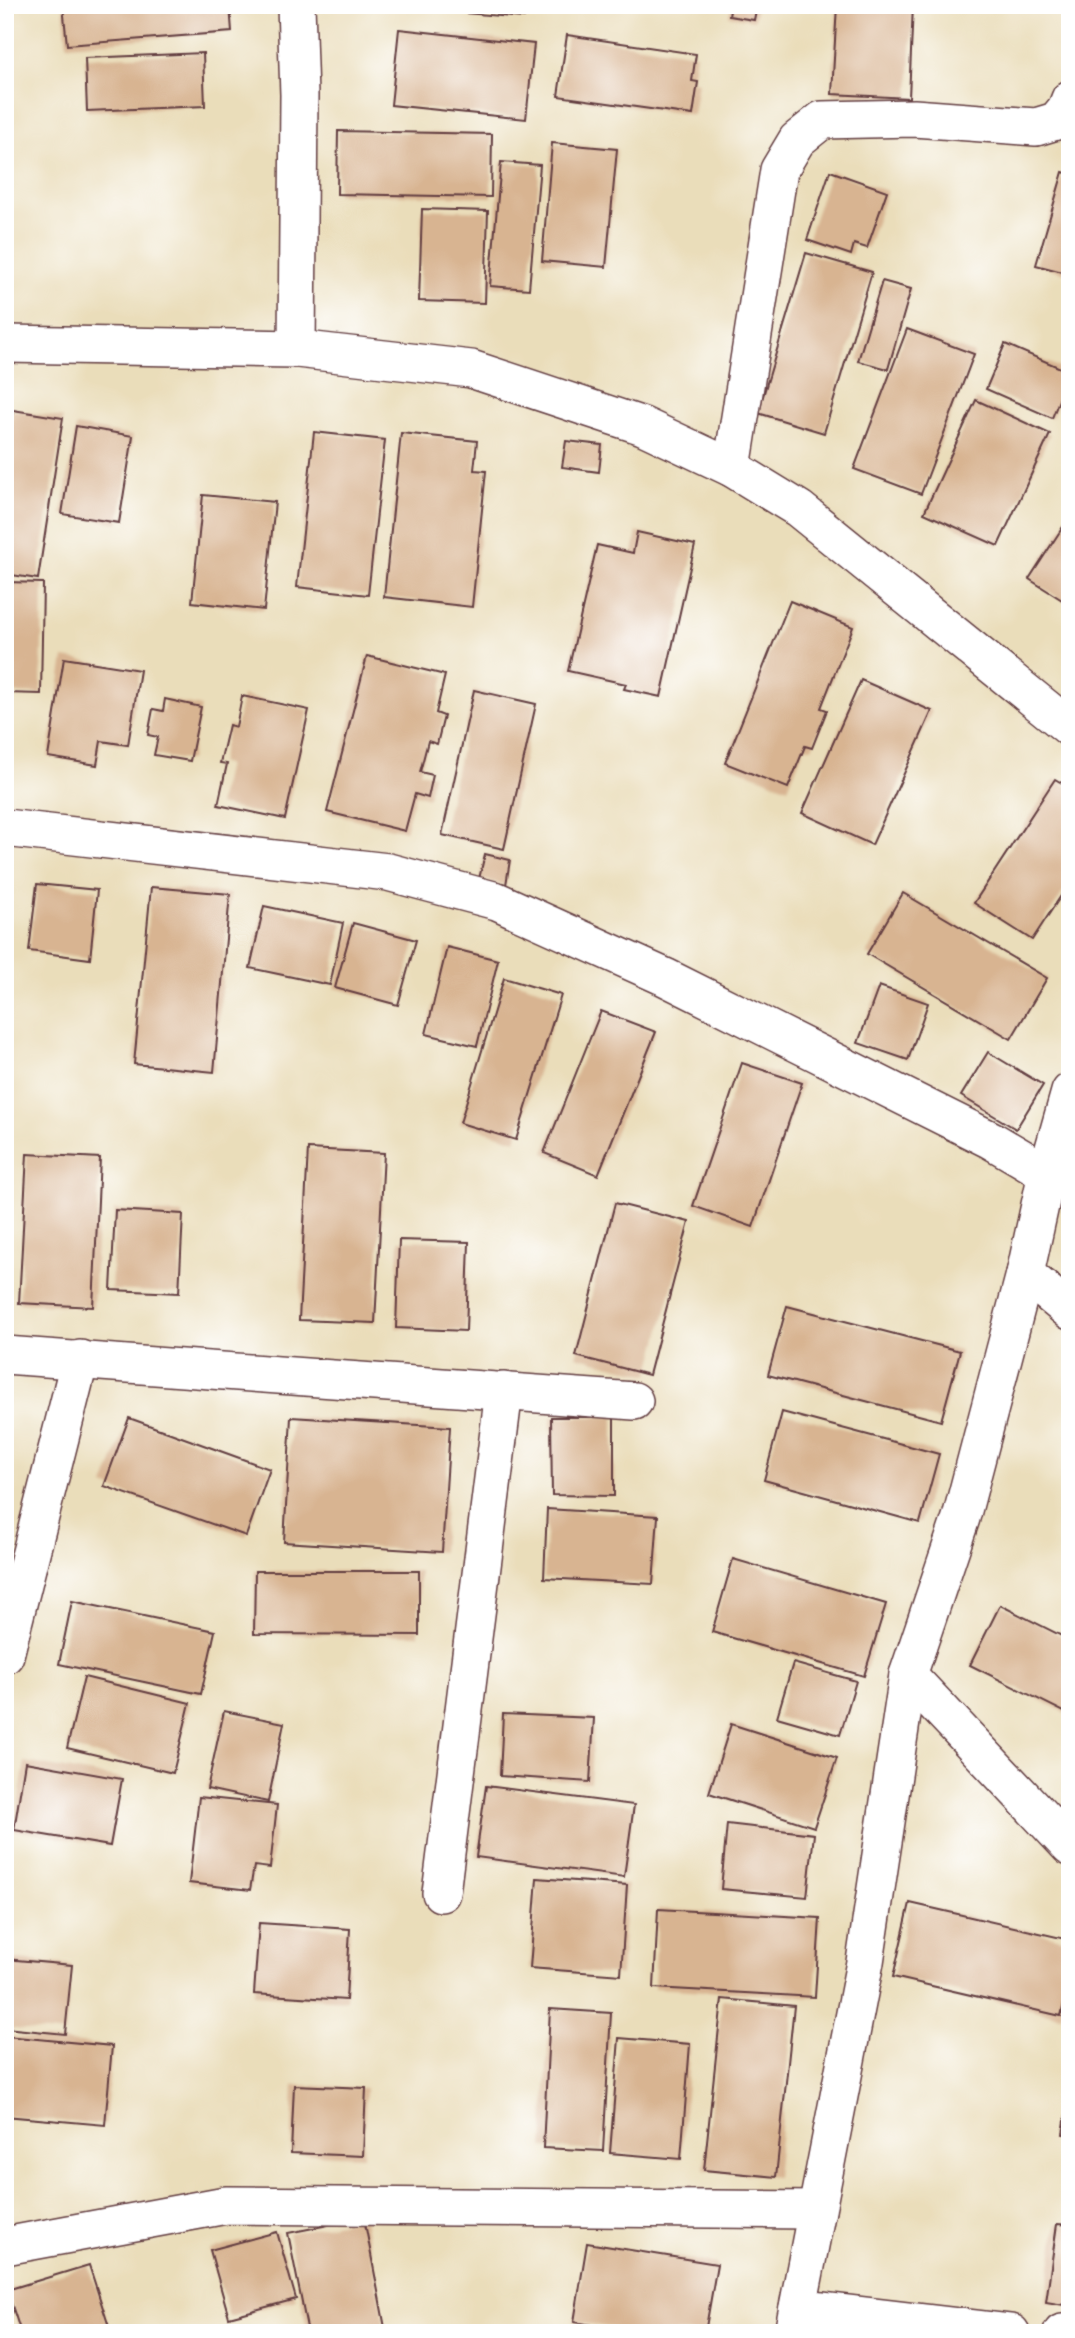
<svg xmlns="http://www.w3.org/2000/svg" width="1075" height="2338" viewBox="0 0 1075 2338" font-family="Dekko,sans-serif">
<rect width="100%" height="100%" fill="#fff"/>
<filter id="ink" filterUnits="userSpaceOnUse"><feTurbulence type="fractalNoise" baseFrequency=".0143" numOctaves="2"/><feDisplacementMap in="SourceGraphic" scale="14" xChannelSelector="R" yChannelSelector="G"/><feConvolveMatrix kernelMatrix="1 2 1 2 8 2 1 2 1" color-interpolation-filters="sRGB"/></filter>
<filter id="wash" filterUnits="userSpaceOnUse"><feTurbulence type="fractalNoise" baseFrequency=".00686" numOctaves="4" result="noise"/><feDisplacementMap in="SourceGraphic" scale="28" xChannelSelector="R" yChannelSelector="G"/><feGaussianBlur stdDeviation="1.57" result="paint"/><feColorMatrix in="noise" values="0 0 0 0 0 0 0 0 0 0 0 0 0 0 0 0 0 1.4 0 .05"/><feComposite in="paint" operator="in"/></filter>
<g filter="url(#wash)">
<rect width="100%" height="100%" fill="#eaddba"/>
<g id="blocks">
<g fill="#d8b491">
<polygon points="63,5 230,5 232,32 67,45"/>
<polygon points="395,5 525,5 524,18 395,7"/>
<polygon points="731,5 757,5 754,20 729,16"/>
<polygon points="837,5 913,5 909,98 832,94"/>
<polygon points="399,29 534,44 526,119 391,105"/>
<polygon points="567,35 696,54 692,81 698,82 693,115 558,96"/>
<polygon points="203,53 205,106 87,111 85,58"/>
<polygon points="338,131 492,134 491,197 337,194"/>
<polygon points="552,143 617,149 606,267 542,261"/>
<polygon points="501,162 540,165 529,289 490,286"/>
<polygon points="830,171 887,191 867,248 854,244 851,255 807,240"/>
<polygon points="1063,172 1070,174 1070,274 1036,265"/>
<polygon points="422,209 488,211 485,303 419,301"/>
<polygon points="806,253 872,272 824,433 758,413"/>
<polygon points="882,281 911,289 888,369 858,361"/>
<polygon points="907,329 974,354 921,494 854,469"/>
<polygon points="1005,344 1070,372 1052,418 986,389"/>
<polygon points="976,400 1050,434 998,546 924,513"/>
<polygon points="13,410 63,418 38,579 5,574 5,462"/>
<polygon points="76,426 133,436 119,523 62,514"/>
<polygon points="314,432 385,440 368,595 297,587"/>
<polygon points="401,433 477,441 474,470 486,471 472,607 384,597"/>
<polygon points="566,441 602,445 599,472 562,467"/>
<polygon points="203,495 275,502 264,610 192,602"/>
<polygon points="1070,516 1070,605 1029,579"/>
<polygon points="637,532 695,545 661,697 624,689 626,684 568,671 597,545 633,553"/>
<polygon points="5,582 43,583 41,694 5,693"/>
<polygon points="790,601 853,627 821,708 827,710 812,748 805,746 788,788 725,763"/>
<polygon points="367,656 445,675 436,713 444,716 437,744 428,741 420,772 433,775 428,798 415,794 405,831 327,812"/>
<polygon points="64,658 140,670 128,745 101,741 97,765 48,757"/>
<polygon points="861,680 932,711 872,845 802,813"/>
<polygon points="474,690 536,704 504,849 442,835"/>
<polygon points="242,696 309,710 285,819 218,805 227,764 220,763 229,725 236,727"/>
<polygon points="165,699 201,707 190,761 154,755 158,737 148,735 153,709 163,711"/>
<polygon points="1055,779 1070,788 1070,882 1032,940 974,903"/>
<polygon points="485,854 510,860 506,885 479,879"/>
<polygon points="37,884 97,890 90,959 29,951"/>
<polygon points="151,887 230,894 214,1072 134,1064"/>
<polygon points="903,893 1047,978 1011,1039 867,954"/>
<polygon points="264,906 343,923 330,985 250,968"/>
<polygon points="353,923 416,940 398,1005 335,988"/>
<polygon points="447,947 498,960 477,1046 426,1034"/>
<polygon points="504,978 561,995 516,1140 460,1123"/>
<polygon points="879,986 928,1003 908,1060 858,1043"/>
<polygon points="601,1011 656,1032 598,1175 544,1153"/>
<polygon points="988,1052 1043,1085 1016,1129 961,1096"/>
<polygon points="742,1063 802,1083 753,1227 693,1206"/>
<polygon points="308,1149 384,1153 375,1323 299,1320"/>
<polygon points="27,1154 100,1158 93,1307 19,1303"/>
<polygon points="615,1203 689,1222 649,1375 576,1356"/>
<polygon points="115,1210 183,1214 179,1293 111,1290"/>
<polygon points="399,1240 469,1242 466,1331 396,1328"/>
<polygon points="787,1306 960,1351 941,1421 768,1375"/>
<rect x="5" y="1374" width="3" height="30"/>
<polygon points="782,1412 939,1454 920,1523 764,1480"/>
<polygon points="291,1417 450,1427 442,1552 284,1542"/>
<polygon points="551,1417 614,1417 614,1496 552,1495"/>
<polygon points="129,1418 270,1469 246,1536 104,1486"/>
<polygon points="547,1509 658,1516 653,1584 544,1578"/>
<polygon points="733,1559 886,1604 864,1676 712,1632"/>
<polygon points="255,1571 419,1571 419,1635 254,1634"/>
<polygon points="72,1601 215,1631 201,1694 59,1664"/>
<polygon points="1000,1605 1070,1640 1070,1715 970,1665"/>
<polygon points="793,1663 856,1681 840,1735 777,1717"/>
<polygon points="84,1677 190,1703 173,1773 67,1748"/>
<polygon points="224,1711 284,1723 268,1802 207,1789"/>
<polygon points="503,1714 594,1718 590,1782 500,1776"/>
<polygon points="731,1724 837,1758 814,1827 709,1793"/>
<polygon points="25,1762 122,1779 110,1846 14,1830"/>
<polygon points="486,1786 634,1805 624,1877 476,1857"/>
<polygon points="199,1797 277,1805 270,1868 254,1866 250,1890 189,1883"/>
<polygon points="727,1824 814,1834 807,1897 721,1889"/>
<polygon points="537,1878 627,1885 621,1975 530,1968"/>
<polygon points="910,1903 1070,1940 1070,1979 1061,2016 893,1977"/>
<polygon points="658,1909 820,1918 815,1997 654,1988"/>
<polygon points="259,1923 350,1929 346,2000 254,1994"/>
<polygon points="5,1959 72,1965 65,2034 5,2028"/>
<polygon points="722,1999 794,2006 776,2177 704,2170"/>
<polygon points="550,2009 611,2013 603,2151 543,2148"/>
<polygon points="5,2036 112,2046 105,2125 5,2116"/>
<polygon points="619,2038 690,2044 681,2159 610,2153"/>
<polygon points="294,2085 366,2088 363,2156 291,2153"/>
<polygon points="1068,2101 1070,2101 1070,2135 1063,2134"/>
<polygon points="364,2218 386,2333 308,2333 288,2233"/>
<polygon points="1057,2224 1070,2225 1070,2306 1046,2302"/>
<polygon points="277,2232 296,2299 229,2317 210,2250"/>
<polygon points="587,2243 717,2264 705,2333 642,2333 574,2322"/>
<polygon points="89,2265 111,2333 21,2333 7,2290"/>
</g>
</g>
</g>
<g filter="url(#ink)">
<use href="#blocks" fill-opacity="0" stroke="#623c40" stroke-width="2"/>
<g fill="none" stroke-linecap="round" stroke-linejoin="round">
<g stroke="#623c40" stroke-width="40">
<g id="street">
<polyline points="296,5 299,95 297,349"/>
<polyline points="5,344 297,349 471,369 643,426 732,468 799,509 1070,728"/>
<polyline points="732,468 779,170 797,140 822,120 914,118 1036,127 1056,121 1066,109 1070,99"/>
<polyline points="5,828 388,872 497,901 665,977 991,1140 1047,1173"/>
<polyline points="1025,1274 1070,1311"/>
<polyline points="5,1355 634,1401"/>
<polyline points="5,1655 80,1359"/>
<polyline points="908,1675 1070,1847"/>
<polyline points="441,1893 504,1391"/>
<polyline points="5,2246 226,2205 817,2210"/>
<polyline points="798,2308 1011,2333"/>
<polyline points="793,2333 865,1962 908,1675 961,1518 1025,1274 1047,1173 1070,1092"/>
<polyline points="1062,2333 1070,2332"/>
</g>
</g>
<use href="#street" stroke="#fff" stroke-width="37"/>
</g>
</g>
<rect width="1075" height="2338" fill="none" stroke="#fff" stroke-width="28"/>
</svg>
